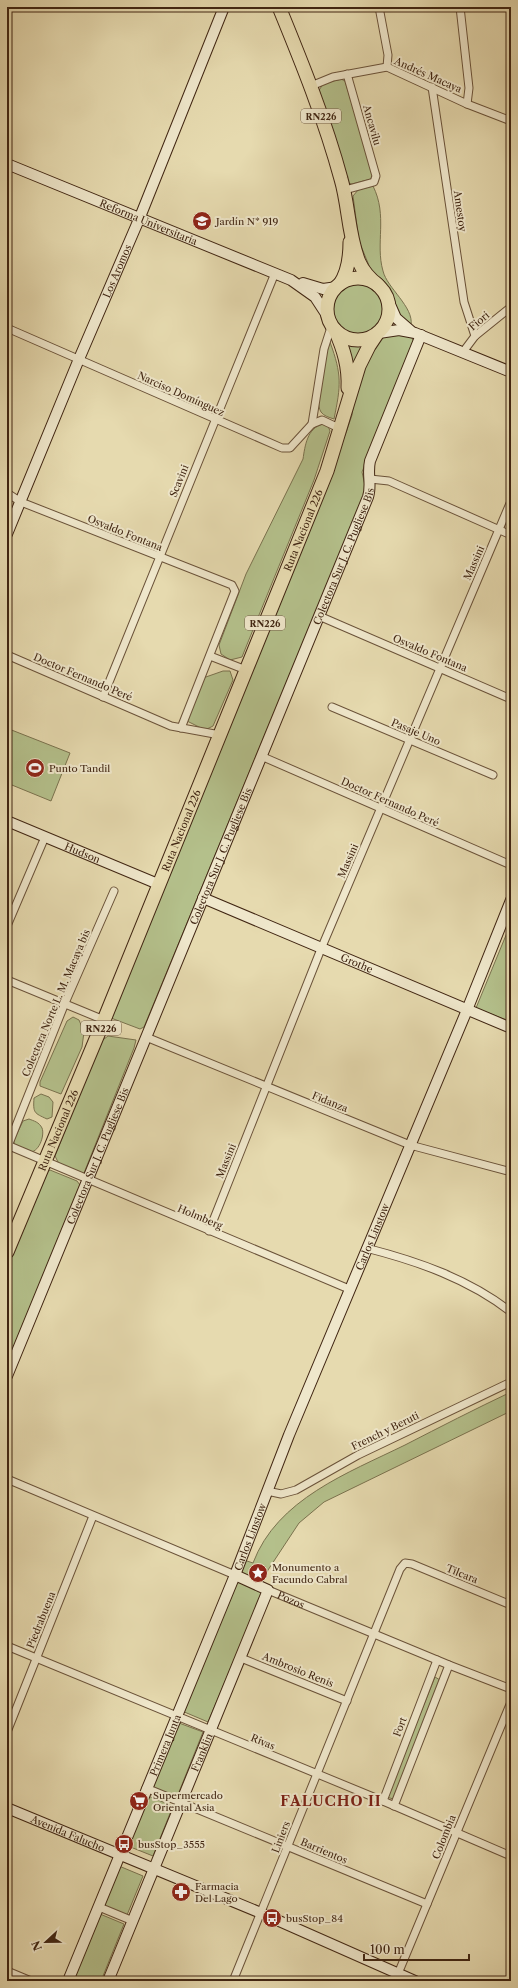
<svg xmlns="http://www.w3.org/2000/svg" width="518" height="1988" viewBox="0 0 518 1988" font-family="'Libre Caslon Text',serif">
<rect width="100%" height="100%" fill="#e6daaf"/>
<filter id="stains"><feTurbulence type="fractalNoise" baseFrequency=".005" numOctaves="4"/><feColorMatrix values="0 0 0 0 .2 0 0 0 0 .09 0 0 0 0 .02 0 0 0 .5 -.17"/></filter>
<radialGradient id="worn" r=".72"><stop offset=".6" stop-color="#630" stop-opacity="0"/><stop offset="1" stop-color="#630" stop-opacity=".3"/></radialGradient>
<g fill="#b4c08b" stroke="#7a724e">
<polygon points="341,79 345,81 373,174 371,179 352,184 348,183 318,92 323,84"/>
<path d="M373,186C388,216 375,243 383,271C387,288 414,307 411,325L397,317L388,291L370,268L359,241L353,196L358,190Z"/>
<circle cx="358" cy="310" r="26"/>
<polygon points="396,333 411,336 414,342 412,348 362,472 366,490 144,1027 140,1029 111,1018 278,607 347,430 352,415 356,387 376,344 386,335"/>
<path d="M330,342C342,375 341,385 334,419C328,417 324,416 321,412C313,400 326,355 330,342Z"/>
<polygon points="347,343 364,344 351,384"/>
<path d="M323,424L328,426L330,431L314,480L246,647L242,657L230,660L221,654L219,645L246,574L303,459C305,446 307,428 323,424Z"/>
<polygon points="223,671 230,671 233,680 213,726 205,730 187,721 203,678"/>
<polygon points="9,729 70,753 51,801 7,783 7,734"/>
<polygon points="511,923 511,1022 476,1008"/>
<polygon points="73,1017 79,1020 84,1032 82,1047 61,1094 40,1086 40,1082 67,1021"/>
<polygon points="108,1036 136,1040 134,1048 84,1173 79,1174 60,1166 55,1156 100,1042"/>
<path d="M41,1094L49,1097L53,1102L52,1117L47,1119C34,1113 33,1113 34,1098Z"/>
<path d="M29,1119C34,1121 39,1122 42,1128C45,1135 39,1154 28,1152C24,1152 18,1147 14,1145V1140L23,1121Z"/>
<polygon points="50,1170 77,1181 80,1185 7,1365 7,1268 47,1172"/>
<path d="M511,1392V1411L324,1502L299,1523L268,1570L262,1584L238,1574L244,1560L253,1563C277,1499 348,1473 405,1445C440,1427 475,1409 511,1392Z"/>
<polygon points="237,1580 263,1591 208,1722 182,1711"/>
<polygon points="435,1677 440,1680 393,1799 387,1797"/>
<polygon points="179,1723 203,1732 177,1797 153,1787"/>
<polygon points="148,1796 173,1806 153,1856 128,1846"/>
<polygon points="119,1866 143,1876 127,1915 103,1905"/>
<polygon points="100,1914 124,1924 101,1981 73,1981"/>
</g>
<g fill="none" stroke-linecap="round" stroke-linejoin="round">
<g stroke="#6a5239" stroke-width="9">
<g id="street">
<polyline points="379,7 388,55 387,67"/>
<polyline points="460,7 469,88 467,104"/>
<polyline points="311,86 333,77 387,67 467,104 511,121"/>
<polyline points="432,87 464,302 475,336"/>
<polyline points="345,190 374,182 376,176 347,74"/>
<polyline points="7,328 282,448 290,448 312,424 322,420 341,429"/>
<polyline points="463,352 475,336 511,307"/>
<polyline points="312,424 324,349 332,324"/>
<polyline points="370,479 389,481 511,535"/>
<polyline points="7,493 21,502 232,585 235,591 181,728"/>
<polyline points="319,616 511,699"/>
<polyline points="7,655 171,726 220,735"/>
<polyline points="210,656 246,670"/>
<polyline points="103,697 275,273"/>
<polyline points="332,707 493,775"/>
<polyline points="261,756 511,865"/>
<polyline points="7,926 45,837"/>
<polyline points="7,980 104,1020"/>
<polyline points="146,1037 410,1145 511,1172"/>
<polyline points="7,1145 349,1289"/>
<polyline points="8,1146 65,1003 114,891"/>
<polyline points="209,1231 321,949 511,501"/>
<path d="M366,1248C417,1261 469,1279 511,1312"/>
<polyline points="7,1479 235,1575"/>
<polyline points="267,1491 281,1494 296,1490 358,1455 511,1382"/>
<path id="s1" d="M268,1590L449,1665L511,1689"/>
<polyline points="7,1646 383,1801 511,1856"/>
<polyline points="241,1658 347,1701"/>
<polyline points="7,1732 93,1516"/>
<polyline points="146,1788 427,1904"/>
<polyline points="383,1801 437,1660"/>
<polyline points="394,1806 449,1665"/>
<polyline points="99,1907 133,1921"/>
<polyline points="7,1971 31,1981"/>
<polyline points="233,1981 400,1569 405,1563 412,1564 511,1605"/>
<polyline points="395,1981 511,1702"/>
</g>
</g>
<g stroke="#402512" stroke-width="12">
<g id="secondary">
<path id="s2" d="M7,164L291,280L315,297L330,320"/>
<polyline points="303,283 323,289 337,287"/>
<polyline points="388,300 396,318 411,331"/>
<polyline points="379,333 399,330 415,333 511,372"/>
<path id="s3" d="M7,534L79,359L140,217L224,7"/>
<path id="s4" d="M7,821L158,884"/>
<path id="s5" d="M203,898L511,1028"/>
<path id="s6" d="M7,1376L368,497C372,485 367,474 370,461L421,335"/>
<path id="s7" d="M7,1808L261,1913L415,1981"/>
<path id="s8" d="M68,1981L235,1575L289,1435L467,1010L511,900"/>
<path id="s9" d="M108,1981L268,1590L235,1575"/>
</g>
</g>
<g stroke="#402512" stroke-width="15">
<g id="highway">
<path d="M279,7C302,63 325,120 341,179C349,206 348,235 359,262C363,271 370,279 378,285"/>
<circle cx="358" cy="309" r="31"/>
<path d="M340,284C348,272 350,256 350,242"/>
<path d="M335,330C344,350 349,367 348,388"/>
<path id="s10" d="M7,1252L104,1020L327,471L359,366L369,346L377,334"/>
</g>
</g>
<use href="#street" stroke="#efe7cb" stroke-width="7"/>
<use href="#secondary" stroke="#efe7cb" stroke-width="10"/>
<use href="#highway" stroke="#e6daaf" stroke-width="13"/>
</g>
<defs>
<g id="school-disc" transform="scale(1)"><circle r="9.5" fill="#8f2418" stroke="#efe7cb"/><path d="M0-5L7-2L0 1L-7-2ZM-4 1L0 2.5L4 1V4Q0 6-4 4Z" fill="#fff"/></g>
<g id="stadium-disc" transform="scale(1)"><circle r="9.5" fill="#8f2418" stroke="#efe7cb"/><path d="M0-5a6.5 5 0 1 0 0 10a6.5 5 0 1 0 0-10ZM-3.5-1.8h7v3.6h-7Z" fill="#fff"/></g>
<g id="sight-disc" transform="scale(1)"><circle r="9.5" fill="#8f2418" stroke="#efe7cb"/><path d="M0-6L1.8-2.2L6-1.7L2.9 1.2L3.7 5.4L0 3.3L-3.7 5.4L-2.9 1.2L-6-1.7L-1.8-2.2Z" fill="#fff"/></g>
<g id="supermarket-disc" transform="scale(1)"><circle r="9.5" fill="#8f2418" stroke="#efe7cb"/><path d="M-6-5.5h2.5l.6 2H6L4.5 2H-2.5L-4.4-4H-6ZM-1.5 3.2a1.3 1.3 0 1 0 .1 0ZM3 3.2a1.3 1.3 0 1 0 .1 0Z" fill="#fff"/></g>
<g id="bus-disc" transform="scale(1)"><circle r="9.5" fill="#8f2418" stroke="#efe7cb"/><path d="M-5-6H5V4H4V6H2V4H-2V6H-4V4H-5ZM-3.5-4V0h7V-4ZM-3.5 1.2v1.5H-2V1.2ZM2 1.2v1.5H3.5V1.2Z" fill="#fff"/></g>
<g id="pharmacy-disc" transform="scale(1)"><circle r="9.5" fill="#8f2418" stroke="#efe7cb"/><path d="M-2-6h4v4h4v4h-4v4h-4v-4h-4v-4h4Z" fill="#fff"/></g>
</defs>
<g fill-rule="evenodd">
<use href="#school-disc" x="202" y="221"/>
<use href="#stadium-disc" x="35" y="768"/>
<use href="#sight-disc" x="258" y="1573"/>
<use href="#supermarket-disc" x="139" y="1801"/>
<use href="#bus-disc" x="124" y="1844"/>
<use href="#pharmacy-disc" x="181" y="1892"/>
<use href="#bus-disc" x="272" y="1918"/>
</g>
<g text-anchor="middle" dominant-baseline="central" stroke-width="4" stroke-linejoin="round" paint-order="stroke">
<g fill="#efe7cb" stroke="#745f4a" stroke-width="1">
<rect x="301" y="109" width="40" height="14" rx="3"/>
<rect x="245" y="616" width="40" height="14" rx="3"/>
<rect x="81" y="1021" width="40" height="14" rx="3"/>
</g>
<g font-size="9" font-weight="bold" fill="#402512">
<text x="321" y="116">RN226</text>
<text x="265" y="623">RN226</text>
<text x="101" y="1028">RN226</text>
</g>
<g font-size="10" fill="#402512" stroke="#efe7cb">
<text transform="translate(428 75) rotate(24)">Andrés Macaya</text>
<text transform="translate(372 125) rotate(74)">Ancavilu</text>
<text transform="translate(460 211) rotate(82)">Amestoy</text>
<text stroke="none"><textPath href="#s2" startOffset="153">Reforma Universitaria</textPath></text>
<text stroke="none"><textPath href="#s3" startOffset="285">Los Aromos</textPath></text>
<text transform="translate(479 321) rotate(-40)">Fiori</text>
<text transform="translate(181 394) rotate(24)">Narciso Domínguez</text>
<text transform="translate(179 481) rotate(-68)">Scavini</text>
<text stroke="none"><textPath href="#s10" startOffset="780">Ruta Nacional 226</textPath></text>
<text transform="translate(125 533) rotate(22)">Osvaldo Fontana</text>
<text stroke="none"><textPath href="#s6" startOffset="886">Colectora Sur J. C. Pugliese Bis</textPath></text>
<text transform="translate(474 563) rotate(-66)">Massini</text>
<text transform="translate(430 653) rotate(23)">Osvaldo Fontana</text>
<text transform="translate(83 677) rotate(23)">Doctor Fernando Peré</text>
<text transform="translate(416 732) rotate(23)">Pasaje Uno</text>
<text transform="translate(390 802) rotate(24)">Doctor Fernando Peré</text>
<text stroke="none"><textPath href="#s10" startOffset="456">Ruta Nacional 226</textPath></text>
<text stroke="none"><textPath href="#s4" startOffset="82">Hudson</textPath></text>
<text stroke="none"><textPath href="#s6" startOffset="562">Colectora Sur J. C. Pugliese Bis</textPath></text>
<text transform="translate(348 861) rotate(-67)">Massini</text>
<text stroke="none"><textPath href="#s5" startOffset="167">Grothe</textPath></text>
<text transform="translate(56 1003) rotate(-67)">Colectora Norte L. M. Macaya bis</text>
<text transform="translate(330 1102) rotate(22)">Fidanza</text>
<text stroke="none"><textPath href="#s10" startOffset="132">Ruta Nacional 226</textPath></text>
<text stroke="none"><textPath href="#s6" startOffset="238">Colectora Sur J. C. Pugliese Bis</textPath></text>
<text transform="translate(226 1161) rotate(-68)">Massini</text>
<text transform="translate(200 1217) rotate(23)">Holmberg</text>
<text stroke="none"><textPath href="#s8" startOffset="804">Carlos Linstow</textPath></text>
<text transform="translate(385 1431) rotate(-26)">French y Beruti</text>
<text stroke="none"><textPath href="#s8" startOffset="480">Carlos Linstow</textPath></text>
<text transform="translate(462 1574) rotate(22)">Tilcara</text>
<text stroke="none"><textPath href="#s1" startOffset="25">Pozos</textPath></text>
<text transform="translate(41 1620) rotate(-68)">Piedrabuena</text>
<text transform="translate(298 1670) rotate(22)">Ambrosio Renis</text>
<text transform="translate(400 1727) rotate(-69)">Fort</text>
<text transform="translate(263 1742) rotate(22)">Rivas</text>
<text stroke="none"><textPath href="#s8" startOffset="255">Primera Junta</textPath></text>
<text stroke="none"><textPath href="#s9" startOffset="247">Franklin</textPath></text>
<text stroke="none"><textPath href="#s7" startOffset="66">Avenida Falucho</textPath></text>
<text transform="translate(281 1837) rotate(-69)">Liniers</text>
<text transform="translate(444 1837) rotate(-68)">Colombia</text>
<text transform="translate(324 1851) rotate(23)">Barrientos</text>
</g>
<g font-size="10" fill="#402512" stroke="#efe7cb" text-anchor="start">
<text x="216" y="221">Jardín N* 919</text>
<text x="49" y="768">Punto Tandil</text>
<text x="272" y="1567">Monumento a<tspan x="272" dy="12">Facundo Cabral</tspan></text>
<text x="153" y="1795">Supermercado<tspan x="153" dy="12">Oriental Asia</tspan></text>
<text x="138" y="1844">busStop_3555</text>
<text x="195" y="1886">Farmacia<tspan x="195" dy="12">Del Lago</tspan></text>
<text x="286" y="1918">busStop_84</text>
</g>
<g font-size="14" font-weight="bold" letter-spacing="1" fill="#7a1f14" stroke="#efe7cb">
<text x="331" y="1801">FALUCHO II</text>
</g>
</g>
<rect width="518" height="1988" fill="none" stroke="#e6daaf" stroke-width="24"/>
<rect x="8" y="8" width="502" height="1972" fill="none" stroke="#402512" stroke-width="2"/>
<rect x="12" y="12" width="494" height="1964" fill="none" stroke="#402512"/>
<g transform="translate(46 1942) rotate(248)" stroke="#efe7cb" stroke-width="3" paint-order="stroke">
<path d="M0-3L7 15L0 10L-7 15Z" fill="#402512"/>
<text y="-6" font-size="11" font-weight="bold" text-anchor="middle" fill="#402512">N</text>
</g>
<path d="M364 1954v6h105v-6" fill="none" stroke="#402512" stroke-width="2"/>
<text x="370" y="1954" font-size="12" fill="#402512" stroke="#efe7cb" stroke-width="3" paint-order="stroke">100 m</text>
<rect width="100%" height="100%" filter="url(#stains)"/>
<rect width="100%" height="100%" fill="url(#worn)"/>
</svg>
